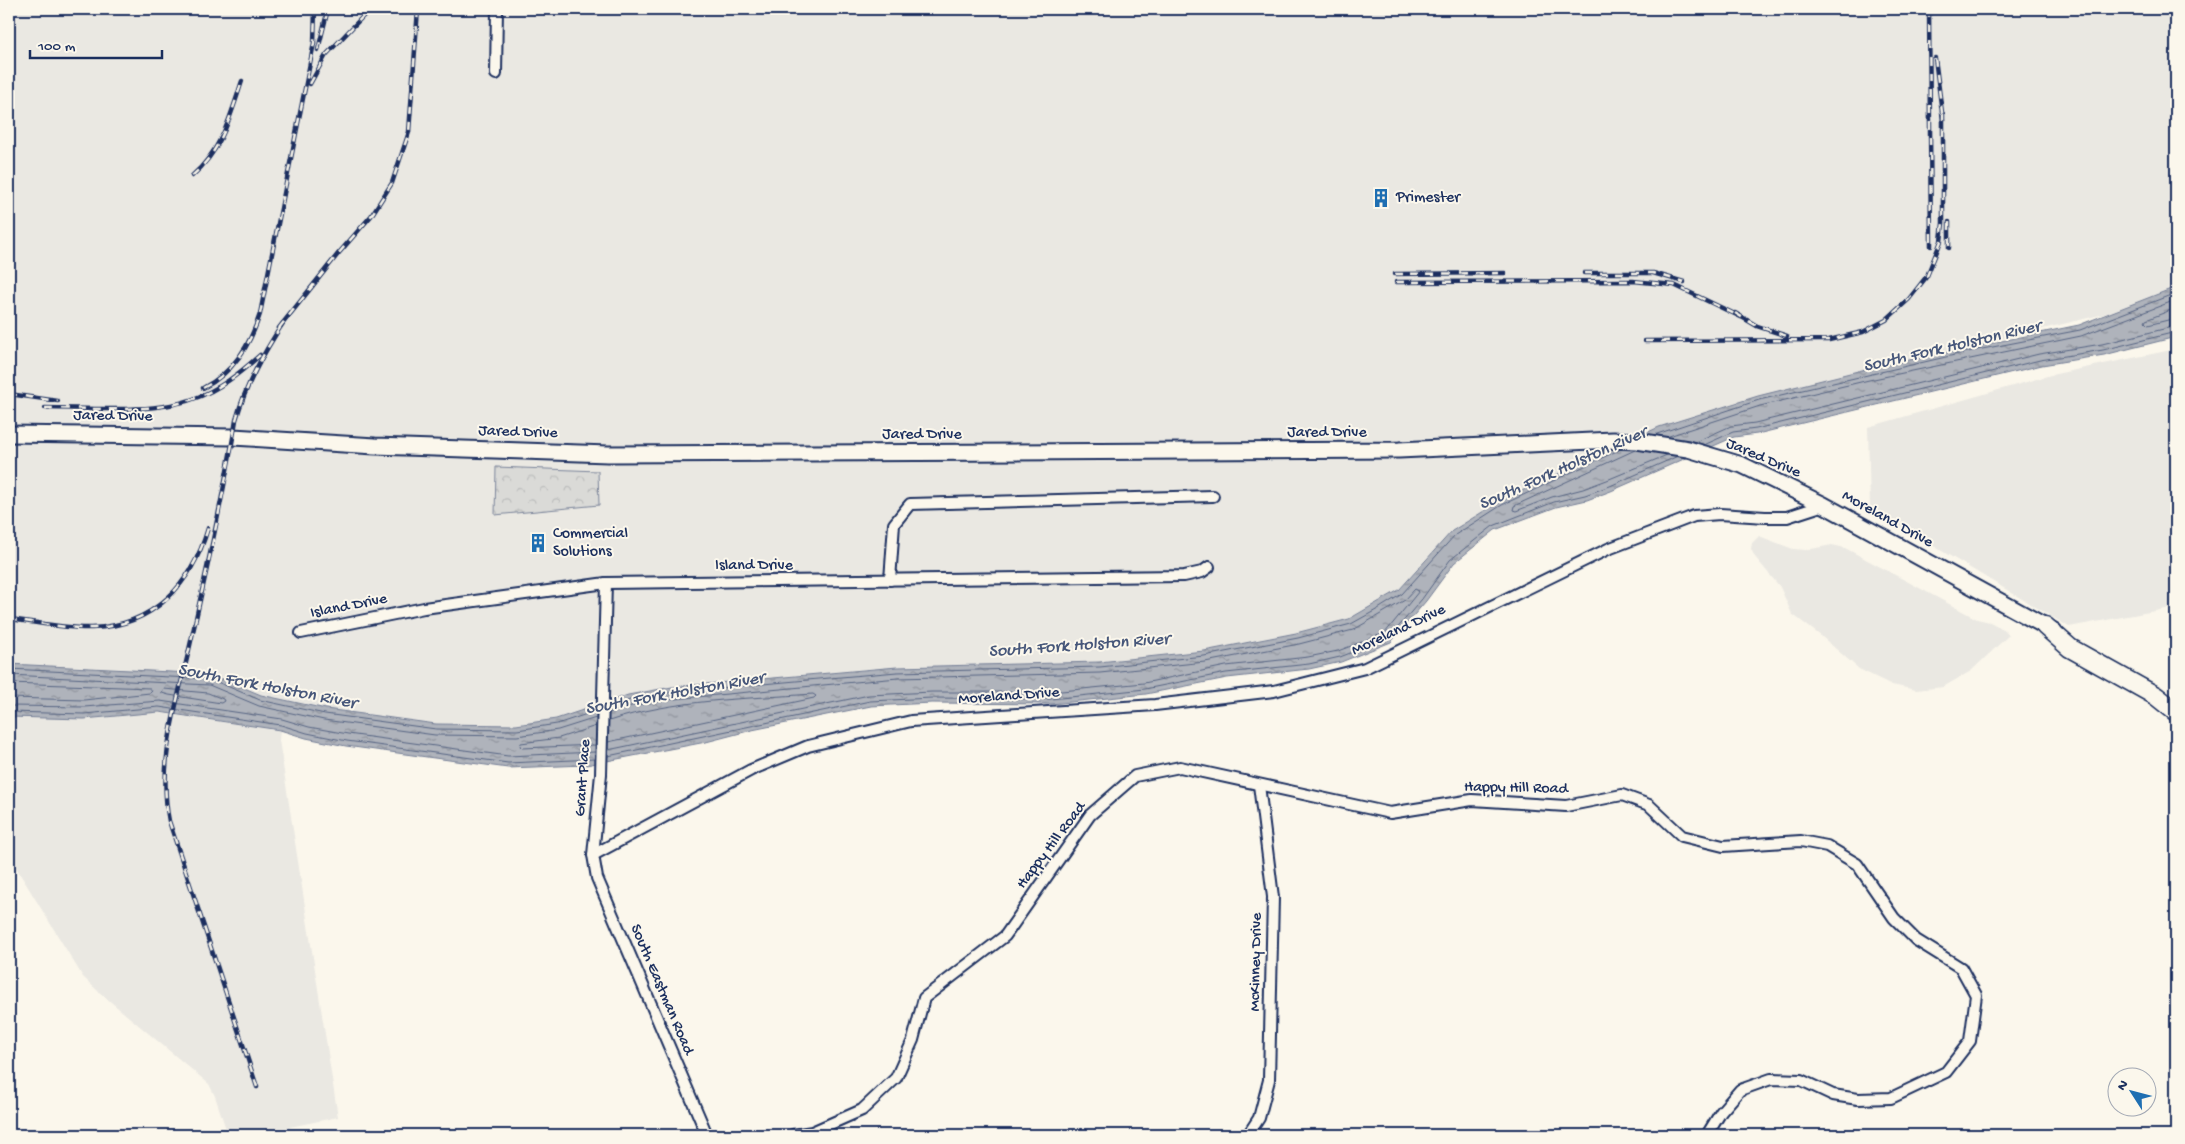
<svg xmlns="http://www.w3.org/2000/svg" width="2185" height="1144" viewBox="0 0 2185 1144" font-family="'Gochi Hand',sans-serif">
<defs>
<pattern id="park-crowns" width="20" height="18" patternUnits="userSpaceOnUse" patternTransform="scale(1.25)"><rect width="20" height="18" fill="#dadad7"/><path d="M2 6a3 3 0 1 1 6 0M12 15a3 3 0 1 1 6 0" fill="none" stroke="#babbbb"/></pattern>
<pattern id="water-ripples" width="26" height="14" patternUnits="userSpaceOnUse" patternTransform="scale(1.25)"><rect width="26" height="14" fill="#afb3bb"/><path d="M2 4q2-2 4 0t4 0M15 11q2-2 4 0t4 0" fill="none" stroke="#8e929b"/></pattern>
</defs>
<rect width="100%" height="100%" fill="#fbf7ec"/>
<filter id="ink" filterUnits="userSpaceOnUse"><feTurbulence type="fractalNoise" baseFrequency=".02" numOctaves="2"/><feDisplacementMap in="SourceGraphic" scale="10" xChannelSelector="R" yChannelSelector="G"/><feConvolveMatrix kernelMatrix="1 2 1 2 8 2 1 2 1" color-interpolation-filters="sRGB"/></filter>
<g filter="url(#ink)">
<g fill="#eae8e2">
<polygon points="9,9 2176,9 2176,292 2150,303 1721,407 1430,554 1399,590 1349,619 1296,633 1204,651 1099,662 897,667 672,687 628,695 556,719 516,725 436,724 326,709 261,695 223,677 9,665"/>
<polygon points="2176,349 2176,607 2069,627 1870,508 1868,427 2051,375"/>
<polygon points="1759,536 1793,549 1806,550 1832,545 1845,548 1977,619 1990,622 2005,630 2009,635 1971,671 1943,687 1916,690 1892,685 1859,669 1821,636 1792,614 1780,587 1755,557 1751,549 1752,543"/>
<polygon points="151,712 280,730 279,740 338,1117 290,1127 289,1135 228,1135 215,1096 209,1084 99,992 83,977 9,856 9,717 84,719 123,716"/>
</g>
<polygon fill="url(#park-crowns)" stroke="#7a849a" points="496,467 598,471 599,505 495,515"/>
<polygon fill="url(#water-ripples)" stroke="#747e96" points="2176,287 2176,337 2104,355 2042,365 1757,434 1734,437 1611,491 1587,500 1556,507 1495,530 1454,563 1426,601 1391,642 1341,662 1309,669 1227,678 1146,694 1051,704 932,703 871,706 752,730 706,742 586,765 508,768 346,746 306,738 280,730 159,712 84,719 9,717 9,664 211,674 261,695 326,709 436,724 516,725 556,719 628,695 672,687 897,667 1099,662 1204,651 1296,633 1349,619 1399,590 1452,531 1500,501 1659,427 1758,396 1866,369 2079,325"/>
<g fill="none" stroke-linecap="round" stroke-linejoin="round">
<g stroke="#566483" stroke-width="1">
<polyline points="2176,308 2146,320 2145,322 2148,325 2176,318"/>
<polyline points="1654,435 1759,400 1972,351 2080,330 2176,293"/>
<polyline points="1666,437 1760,406 1869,380 2081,336 2176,300"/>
<polyline points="1695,442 1731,426 1755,423 2039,354 2102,344 2176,326"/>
<polyline points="1704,445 1733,432 1756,429 2040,360 2103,350 2176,332"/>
<polyline points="1635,450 1514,506 1513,510 1516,511 1552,497 1583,489 1607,480 1667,455"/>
<polyline points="9,669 210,679 260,700 325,714 436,729 517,730 557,724 596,711"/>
<polyline points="9,675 209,685 259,706 324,720 435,735 517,736 558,730 596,718"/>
<polyline points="9,683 150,688 152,691 150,693 84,700 9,698"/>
<polygon points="164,689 208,693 223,699 224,701 221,703 169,695 162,693"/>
<polyline points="9,706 84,707 160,701 282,719 309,727 348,734 508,756 595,752"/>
<polyline points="609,707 630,700 673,692 897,672 1100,667 1204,656 1298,638 1351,624 1378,609 1402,594 1455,535 1502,505 1621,449"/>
<polyline points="9,712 84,714 159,707 281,725 307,733 347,741 508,763 595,759"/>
<path d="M608,742L814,698L816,696L813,694C746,699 674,699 609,721"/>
<polyline points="596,745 522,748 520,746 521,743 559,738 596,726"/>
<polyline points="608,750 869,695 932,692 1051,692 1144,683 1226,666 1308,657 1338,651 1385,633 1419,591 1415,589 1405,600 1353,630 1299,644 1205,662 1100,673 898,678 674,699 631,706 609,713"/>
<polyline points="608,756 870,701 932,698 1051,699 1145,689 1226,673 1309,664 1340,657 1389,638 1422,599 1450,560 1493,526 1554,502 1585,495 1610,486 1678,456"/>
</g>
<g stroke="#1b2f5e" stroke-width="14">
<g id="minor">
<polyline points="496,74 497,9"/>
<polyline points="890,580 894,524 910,504 1213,496"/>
<polyline points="606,583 601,774 593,855 597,878 707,1135"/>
<polyline points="301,633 424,608 606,583 1184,576 1202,572 1209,567"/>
<polyline points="593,855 751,770 808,746 911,721 1155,705 1274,691 1365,668 1608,549 1694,516 1720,514 1765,517 1787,517 1824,505"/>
<polyline points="793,1135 812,1132 862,1110 896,1078 913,1040 924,998 1005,936 1090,815 1135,776 1180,767 1390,813 1472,800 1566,806 1622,795 1649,805 1682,836 1723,846 1801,841 1827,846 1857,864 1894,918 1916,940 1961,968 1976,995 1970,1041 1946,1072 1891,1098 1858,1099 1833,1095 1801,1080 1771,1079 1740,1090 1721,1112 1707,1135"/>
<polyline points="1248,1135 1259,1118 1269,1080 1273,897 1259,785"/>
</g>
</g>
<g stroke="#1b2f5e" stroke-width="19">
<polyline id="secondary" points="9,434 233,437 375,446 608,454 1399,450 1613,440 1637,441 1688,449 1742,465 1824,505 2054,631"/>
</g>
<g stroke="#1b2f5e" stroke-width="21">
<polyline id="trunk" points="2045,626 2070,648 2156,696 2176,712"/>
</g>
<use href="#minor" stroke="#fbf7ec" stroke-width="10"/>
<use href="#secondary" stroke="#fbf7ec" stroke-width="15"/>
<use href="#trunk" stroke="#fbf7ec" stroke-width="18"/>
<g stroke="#1b2f5e" stroke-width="4.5">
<g id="rail">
<polyline points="1929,9 1931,246"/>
<polyline points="318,50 328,9"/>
<polyline points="1935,58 1943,120"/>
<polyline points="310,84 326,55 370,9"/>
<path d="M192,176C222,150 230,117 242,81"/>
<polyline points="1949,222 1949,248"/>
<polyline points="1584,273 1653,273 1684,282"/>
<polyline points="1395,274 1505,273"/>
<polyline points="1396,282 1633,281 1674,285 1741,317"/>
<polyline points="1735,313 1757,326 1787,336"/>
<polyline points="279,328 338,254 371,216 392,183 409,132 418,9"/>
<polyline points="1645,341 1829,340 1863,332 1886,320 1909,299 1927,276 1941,241 1943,223 1943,114"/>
<path d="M203,388C234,372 250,345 260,314L314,43L315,9"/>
<polyline points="9,394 58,401"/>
<path d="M45,408C89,408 152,414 193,399C219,390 240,373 260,355"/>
<path d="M9,619C36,622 65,629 92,628C154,626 192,584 208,528"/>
<path d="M257,1087L169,821C157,761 178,700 191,641C207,568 224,494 236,420C246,384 263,354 283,323"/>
</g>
</g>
<use href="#rail" stroke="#fbf7ec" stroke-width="2.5" stroke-dasharray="8" stroke-linecap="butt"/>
</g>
</g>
<defs>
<g id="building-bare" transform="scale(1.5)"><path d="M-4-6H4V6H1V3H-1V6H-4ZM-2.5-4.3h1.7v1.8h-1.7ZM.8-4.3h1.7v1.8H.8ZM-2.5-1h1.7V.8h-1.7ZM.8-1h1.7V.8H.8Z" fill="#1f6fb2" stroke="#fbf7ec" stroke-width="2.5" paint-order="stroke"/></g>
</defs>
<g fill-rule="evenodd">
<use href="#building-bare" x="1381" y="198"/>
<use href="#building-bare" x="538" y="543"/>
</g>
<g text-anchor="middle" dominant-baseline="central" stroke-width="4" stroke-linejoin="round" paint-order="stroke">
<g font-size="16" fill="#1b2f5e" stroke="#fbf7ec" text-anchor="start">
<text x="1396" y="198">Primester</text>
<text x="553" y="534">Commercial<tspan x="553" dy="18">Solutions</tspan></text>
</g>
<g font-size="16" fill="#1b2f5e" stroke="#fbf7ec">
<text transform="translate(113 417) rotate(1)">Jared Drive</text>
<text transform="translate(518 433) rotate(2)">Jared Drive</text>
<text x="1327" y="433">Jared Drive</text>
<text x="922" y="435">Jared Drive</text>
<text transform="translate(1763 459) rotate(23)">Jared Drive</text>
<text transform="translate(1887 520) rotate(29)">Moreland Drive</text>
<text x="754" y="566">Island Drive</text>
<text transform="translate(349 607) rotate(-11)">Island Drive</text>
<text transform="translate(1399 631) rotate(-25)">Moreland Drive</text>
<text transform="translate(1009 697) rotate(-4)">Moreland Drive</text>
<text transform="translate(584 778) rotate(-86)">Grant Place</text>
<text transform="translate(1516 789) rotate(1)">Happy Hill Road</text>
<text transform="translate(1052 846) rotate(-53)">Happy Hill Road</text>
<text transform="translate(1257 962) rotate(-89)">McKinney Drive</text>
<text transform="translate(661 990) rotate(67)">South Eastman Road</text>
</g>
<g font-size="18" font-style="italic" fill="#47577a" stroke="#fbf7ec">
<text transform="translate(1952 347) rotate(-13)">South Fork Holston River</text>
<text transform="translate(1563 469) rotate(-24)">South Fork Holston River</text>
<text transform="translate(1079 646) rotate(-4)">South Fork Holston River</text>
<text transform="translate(267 687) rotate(11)">South Fork Holston River</text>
<text transform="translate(675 694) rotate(-10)">South Fork Holston River</text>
</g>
</g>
<rect width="2185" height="1144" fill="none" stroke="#fbf7ec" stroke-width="30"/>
<rect x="15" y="15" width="2155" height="1114" fill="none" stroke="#1b2f5e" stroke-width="2" filter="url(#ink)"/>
<g transform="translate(2132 1092) rotate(306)"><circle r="24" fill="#fbf7ec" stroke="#a1a7b3"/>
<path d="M0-4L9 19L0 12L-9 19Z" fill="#1f6fb2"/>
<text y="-8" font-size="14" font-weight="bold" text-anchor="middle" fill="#1b2f5e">N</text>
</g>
<path d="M30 50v8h132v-8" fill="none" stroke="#1b2f5e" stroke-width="2.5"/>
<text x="38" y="50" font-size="15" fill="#1b2f5e" stroke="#fbf7ec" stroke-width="4" paint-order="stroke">100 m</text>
</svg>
